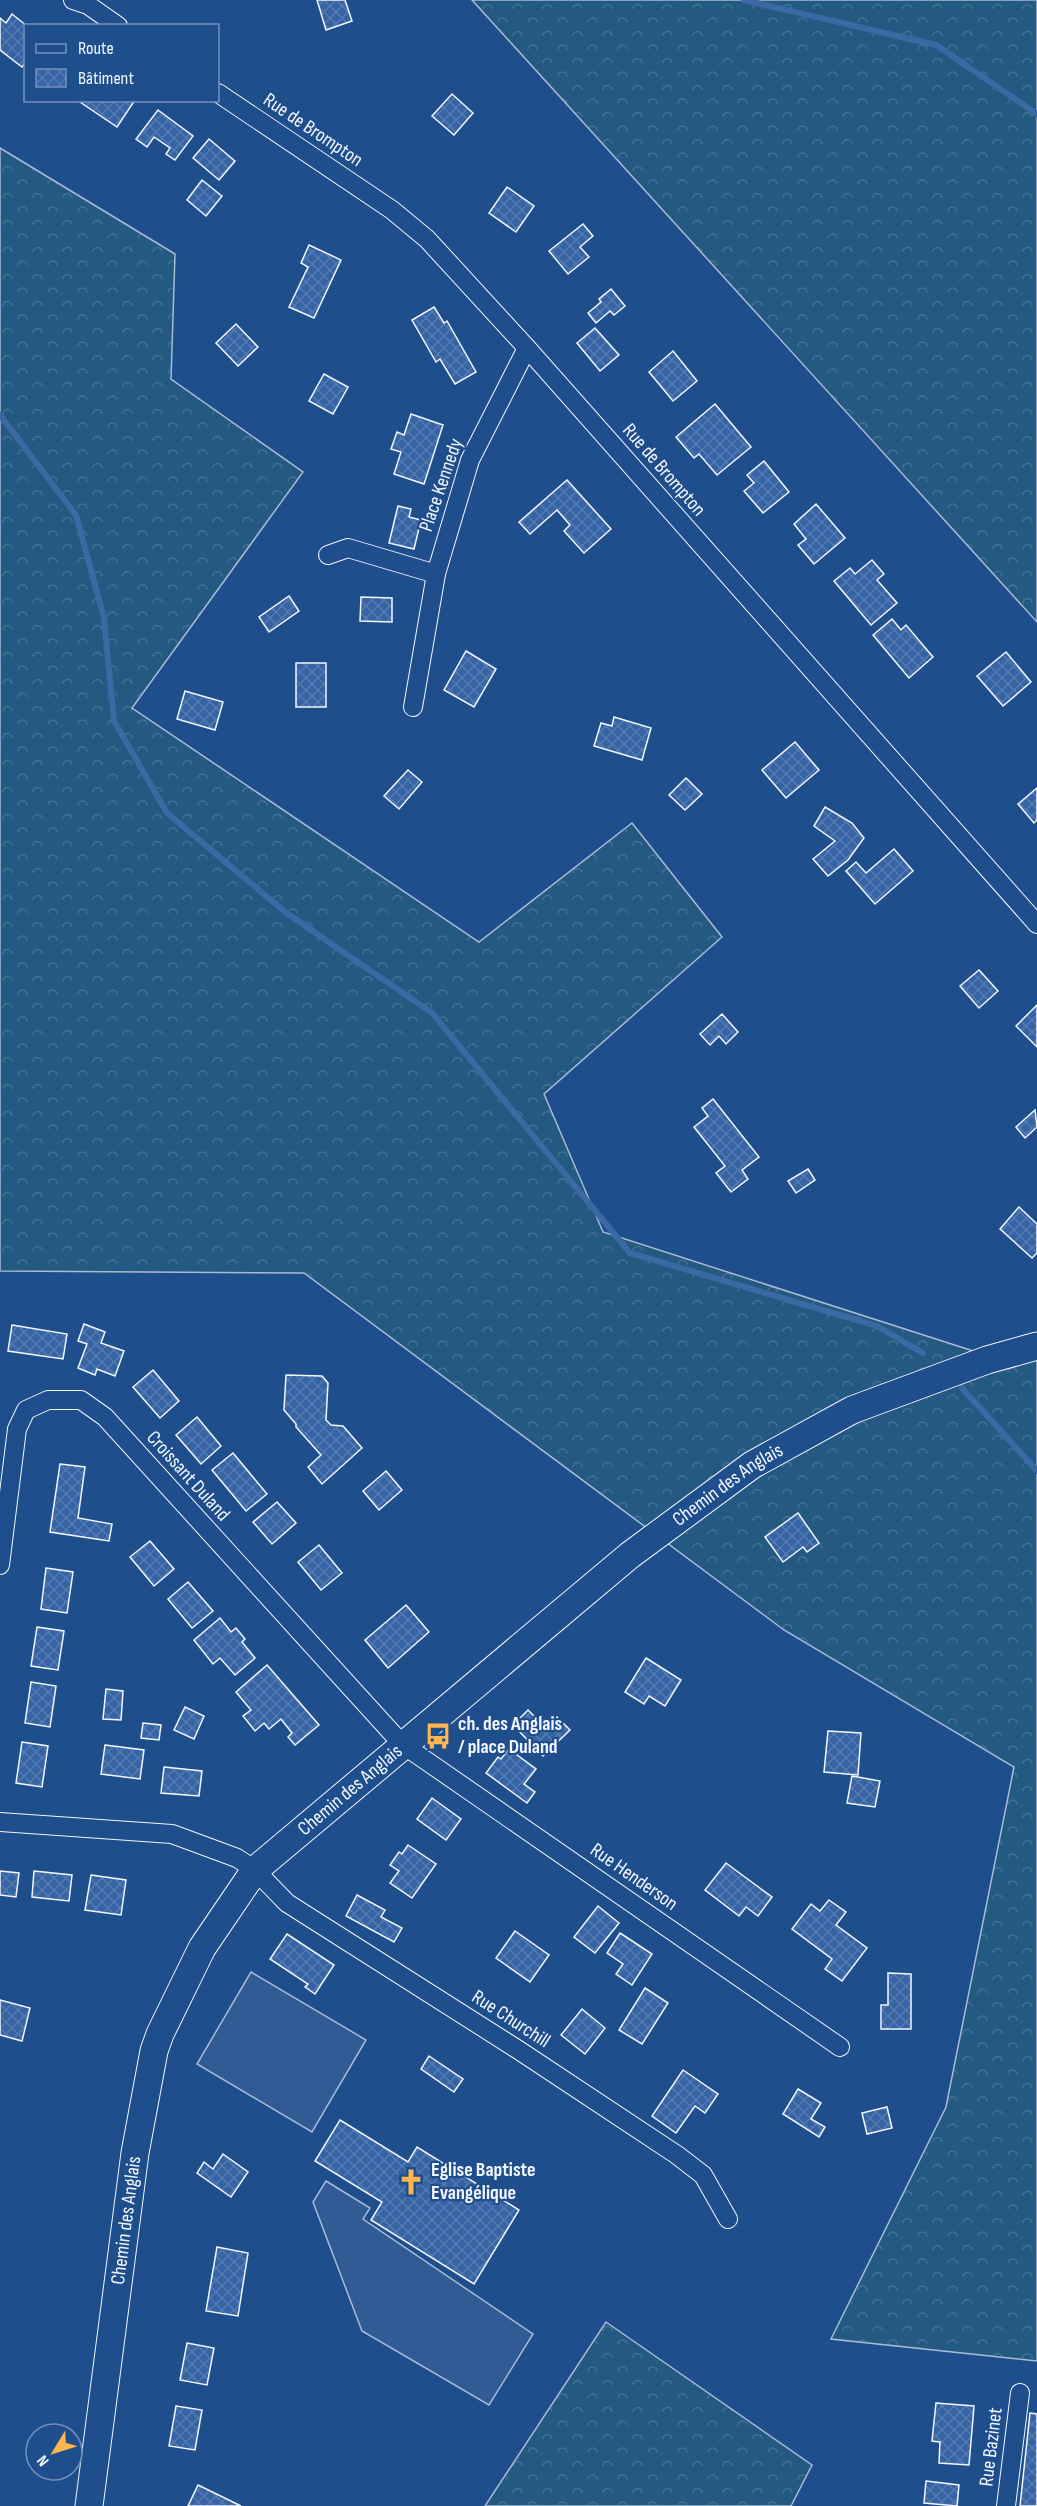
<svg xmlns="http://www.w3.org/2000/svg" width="1037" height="2506" viewBox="0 0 1037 2506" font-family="'Sofia Sans Condensed',sans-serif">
<defs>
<pattern id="forest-crowns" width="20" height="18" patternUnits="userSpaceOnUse" patternTransform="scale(1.5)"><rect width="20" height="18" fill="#245a82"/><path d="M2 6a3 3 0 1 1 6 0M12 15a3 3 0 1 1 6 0" fill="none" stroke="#447295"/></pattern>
<pattern id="building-cross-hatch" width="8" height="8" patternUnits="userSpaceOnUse" patternTransform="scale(1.5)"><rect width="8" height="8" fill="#3563a3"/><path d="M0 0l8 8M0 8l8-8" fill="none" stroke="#537ab1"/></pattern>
</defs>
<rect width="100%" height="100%" fill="#1f4e8c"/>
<g fill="url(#forest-crowns)" stroke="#a8bbd7" stroke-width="1.5">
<polygon points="472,0 1037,0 1037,622"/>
<polygon points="0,148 175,254 171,379 303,472 132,708 479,942 632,823 722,937 544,1094 603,1232 995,1358 1037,1351 1037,2361 831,2339 946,2107 1014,1767 784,1630 304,1273 0,1271"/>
<polygon points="606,2322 812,2465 791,2506 485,2506"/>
</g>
<g fill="#305b95" stroke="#a8bbd7" stroke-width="1.5">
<polygon points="251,1972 366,2040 312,2132 197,2064"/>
<polygon points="326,2181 370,2208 363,2219 533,2334 489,2405 362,2331 313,2202"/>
</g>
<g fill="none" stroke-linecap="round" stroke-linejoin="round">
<g stroke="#3b69a3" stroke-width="6">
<polyline points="744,0 936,45 1037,114"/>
<polyline points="0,415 76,515 104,618 114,721 167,813 285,912 432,1013 630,1253 877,1326 923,1353"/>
<polyline points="962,1388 1037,1471"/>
</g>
</g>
<g fill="url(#building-cross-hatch)" stroke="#f2f6ff" stroke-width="1.5">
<polygon points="317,0 345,0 352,21 326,30"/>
<polygon points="12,14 27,26 26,62 22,67 0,50 0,18 6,23"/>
<polygon points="452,94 473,113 454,135 432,116"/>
<polygon points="81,100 135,100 117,127 80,102"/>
<polygon points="158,110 193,136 175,160 166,154 170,148 154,137 147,147 136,139"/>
<polygon points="209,139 235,161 219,180 193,158"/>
<polygon points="202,180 222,196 206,216 187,200"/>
<polygon points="507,187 534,206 516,232 489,213"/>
<polygon points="583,224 593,236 580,247 589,257 568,274 549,251"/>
<polygon points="309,245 341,260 314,318 289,307 308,267 301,263"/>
<polygon points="611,289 625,306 614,315 610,311 596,323 588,313 601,302 599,299"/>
<polygon points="434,307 444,323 447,321 476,372 455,384 440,359 436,362 412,320"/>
<polygon points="236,324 258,347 238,366 216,343"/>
<polygon points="595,328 619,355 600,371 577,343"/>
<polygon points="673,351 697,381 673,401 649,372"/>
<polygon points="324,374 348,387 333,414 309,401"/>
<polygon points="715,404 751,447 717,475 699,454 694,458 676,437"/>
<polygon points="411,414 443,425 424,484 394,474 401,452 391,449 397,432 404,435"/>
<polygon points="764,461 789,492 763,513 744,491 754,483 747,475"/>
<polygon points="567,480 611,529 584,553 564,531 570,525 557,510 530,534 519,522"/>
<polygon points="816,504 845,538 814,564 798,545 806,539 794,524"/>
<polygon points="398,506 411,509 409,517 421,520 414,549 389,543"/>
<polygon points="872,560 884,574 877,580 897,603 871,625 834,581 850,568 855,574"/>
<polygon points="289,596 299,611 269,632 259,617"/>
<polygon points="361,597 392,598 392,622 360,621"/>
<polygon points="892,619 901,630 906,625 933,657 909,678 873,635"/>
<polygon points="466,651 496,669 474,707 444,690"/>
<polygon points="1006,652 1031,682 1003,706 977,676"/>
<rect x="296" y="663" width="30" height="44"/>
<polygon points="185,691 223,702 215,730 177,719"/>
<polygon points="614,717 651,728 642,760 594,746 601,723 612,726"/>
<polygon points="795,742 819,770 786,798 762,770"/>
<polygon points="408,770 422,782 399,809 384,796"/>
<polygon points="686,778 702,794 685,810 669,795"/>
<polygon points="1037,788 1037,820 1034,823 1018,804"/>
<polygon points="825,807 852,823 864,838 848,860 828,876 813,859 835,841 814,826"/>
<polygon points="894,849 913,871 875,904 846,871 856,862 866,873"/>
<polygon points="979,970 998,991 979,1008 960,986"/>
<polygon points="1037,1005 1037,1047 1016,1026"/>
<polygon points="722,1014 738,1032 726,1044 719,1036 710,1045 700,1034"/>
<polygon points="713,1099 759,1157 742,1170 748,1179 731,1192 716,1173 725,1166 694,1127 708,1116 702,1108"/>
<polygon points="1035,1110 1037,1127 1025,1138 1016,1127"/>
<polygon points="808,1169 815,1180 796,1193 788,1181"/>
<polygon points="1019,1207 1037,1224 1037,1253 1032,1258 1000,1229"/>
<polygon points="84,1324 105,1332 101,1343 124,1351 115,1376 97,1369 95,1375 78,1368 87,1344 78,1341"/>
<polygon points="12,1325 67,1334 63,1359 8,1351"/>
<polygon points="153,1370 179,1401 160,1418 133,1387"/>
<polygon points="286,1375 322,1376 328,1383 326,1420 331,1425 343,1426 362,1448 322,1484 308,1467 321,1455 296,1427 296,1424 284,1410"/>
<polygon points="197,1417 221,1446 201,1464 176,1435"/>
<polygon points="233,1453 267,1494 246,1511 212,1470"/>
<polygon points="60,1464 85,1467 78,1518 112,1524 109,1541 50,1532"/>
<polygon points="386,1471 402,1490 379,1510 363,1491"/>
<polygon points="277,1502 296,1523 272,1544 253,1522"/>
<polygon points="798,1513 819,1543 807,1552 803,1547 783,1562 765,1537"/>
<polygon points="150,1541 174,1569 154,1586 130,1557"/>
<polygon points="319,1545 342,1573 321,1590 298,1562"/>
<polygon points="46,1568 73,1572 67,1613 41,1609"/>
<polygon points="188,1582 213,1611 192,1628 168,1599"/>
<polygon points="406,1605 429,1632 388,1668 365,1640"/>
<polygon points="220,1618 231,1632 236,1628 245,1639 242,1642 255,1658 235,1675 220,1658 213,1664 194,1640"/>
<polygon points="37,1627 64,1631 58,1670 31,1666"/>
<polygon points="646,1658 681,1680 665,1706 649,1696 644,1704 625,1692"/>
<polygon points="267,1665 319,1725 295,1745 288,1737 292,1733 281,1719 269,1729 264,1723 255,1731 243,1716 251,1710 236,1692"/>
<polygon points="31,1682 56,1686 50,1727 25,1723"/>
<polygon points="106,1689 123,1691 121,1720 103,1719"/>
<polygon points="185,1707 204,1716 194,1739 174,1730"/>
<polygon points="528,1710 546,1728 557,1717 570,1730 543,1756 513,1725"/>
<polygon points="143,1723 161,1725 159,1740 141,1738"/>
<polygon points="828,1731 861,1733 858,1775 824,1772"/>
<polygon points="22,1742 48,1746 42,1787 16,1783"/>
<polygon points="105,1745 144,1750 140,1779 101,1774"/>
<polygon points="509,1749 536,1769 524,1784 535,1792 527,1803 486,1773 498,1757 501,1759"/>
<polygon points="164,1767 202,1771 199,1796 161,1793"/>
<polygon points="852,1776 880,1781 875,1807 847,1803"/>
<polygon points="432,1798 461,1819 446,1840 417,1819"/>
<polygon points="408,1845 436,1864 412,1898 390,1883 399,1871 390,1865 399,1852 402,1854"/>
<polygon points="726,1863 772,1897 758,1916 746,1907 739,1916 705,1890"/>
<polygon points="0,1871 19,1873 16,1897 0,1895"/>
<polygon points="34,1871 72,1875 69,1901 32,1897"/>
<polygon points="91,1875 126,1880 121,1915 85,1910"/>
<polygon points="357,1895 385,1910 381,1917 402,1928 394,1942 346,1916"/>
<polygon points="829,1900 846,1912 836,1925 867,1948 842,1981 825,1969 832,1959 792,1929 811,1904 820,1911"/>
<polygon points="598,1906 619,1923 595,1953 574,1937"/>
<polygon points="515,1931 549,1955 530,1982 496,1958"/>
<polygon points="620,1933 652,1954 632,1985 616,1974 623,1964 607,1953"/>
<polygon points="287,1934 334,1965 315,1994 305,1987 308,1984 270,1959"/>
<polygon points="888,1973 911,1974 911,2029 881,2029 881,2005 888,2005"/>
<polygon points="645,1988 668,2003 642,2044 619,2030"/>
<polygon points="0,2000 30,2008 22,2041 0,2035"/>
<polygon points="582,2009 605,2028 585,2054 561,2035"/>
<polygon points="429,2056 463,2079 454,2092 421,2069"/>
<polygon points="683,2070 718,2094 705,2113 695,2106 676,2133 652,2116"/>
<polygon points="798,2089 821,2103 811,2119 825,2127 819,2137 783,2114"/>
<polygon points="887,2107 892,2128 867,2134 862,2113"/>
<polygon points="340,2120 408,2162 417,2147 519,2210 474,2284 371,2220 382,2202 315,2161"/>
<polygon points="223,2154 248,2172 231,2197 197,2173 204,2162 213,2169"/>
<polygon points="217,2247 248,2253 238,2316 206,2311"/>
<polygon points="187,2343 214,2348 207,2385 180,2380"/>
<polygon points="936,2403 974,2406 969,2465 939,2463 940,2442 932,2441"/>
<polygon points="176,2406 202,2410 195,2450 169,2446"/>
<polygon points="1030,2413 1037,2414 1037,2506 1020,2506"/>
<polygon points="926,2481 959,2485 957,2506 924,2503"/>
<polygon points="198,2485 241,2506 188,2506"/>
</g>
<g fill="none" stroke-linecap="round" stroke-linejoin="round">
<g stroke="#f2f6ff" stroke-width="20">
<g id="street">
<polyline points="73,0 88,5 118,26"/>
<polyline points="218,93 392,210 427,239 527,348 1037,924"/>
<polyline points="328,555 348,548 436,574"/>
<polyline points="413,707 436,574 470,460 527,348"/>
<polyline points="0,1565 17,1429 26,1410 48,1400 81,1400 105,1417 402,1744 840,2047"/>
<polyline points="0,1822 172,1834 237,1858 255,1870 287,1903 517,2049 677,2155 703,2175 728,2219"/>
<polyline points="1006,2506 1020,2393"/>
</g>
</g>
<g stroke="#f2f6ff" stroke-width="29">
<g id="secondary">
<path id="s1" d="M89,2506L135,2153L154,2051L160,2034L202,1948L255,1870L630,1555L752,1465L852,1410L987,1360L1037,1346"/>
</g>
</g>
<use href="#street" stroke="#1f4e8c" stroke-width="18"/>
<use href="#secondary" stroke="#1f4e8c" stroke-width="27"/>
</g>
<defs>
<g id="bus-bare" transform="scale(2.07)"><path d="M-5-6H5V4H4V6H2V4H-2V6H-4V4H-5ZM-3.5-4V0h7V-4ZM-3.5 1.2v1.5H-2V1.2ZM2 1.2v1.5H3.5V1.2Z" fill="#ffb74d" stroke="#1f4e8c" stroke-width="2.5" paint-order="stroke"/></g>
<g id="church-bare" transform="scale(2.07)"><path d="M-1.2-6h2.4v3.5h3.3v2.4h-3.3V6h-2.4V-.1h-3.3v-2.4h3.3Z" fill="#ffb74d" stroke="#1f4e8c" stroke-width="2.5" paint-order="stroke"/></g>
</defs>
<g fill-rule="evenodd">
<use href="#bus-bare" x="438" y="1736"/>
<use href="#church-bare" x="411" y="2182"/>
</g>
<g text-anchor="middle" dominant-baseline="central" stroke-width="4.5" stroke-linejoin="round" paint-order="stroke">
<g font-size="20" fill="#f2f6ff" stroke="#1f4e8c">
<text transform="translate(313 130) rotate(34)">Rue de Brompton</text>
<text transform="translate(664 470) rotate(49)">Rue de Brompton</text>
<text transform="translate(441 485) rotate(-71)">Place Kennedy</text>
<text transform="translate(188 1476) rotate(48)">Croissant Duland</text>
<text stroke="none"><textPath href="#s1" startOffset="1278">Chemin des Anglais</textPath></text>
<text stroke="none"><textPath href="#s1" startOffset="792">Chemin des Anglais</textPath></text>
<text transform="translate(634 1877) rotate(35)">Rue Henderson</text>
<text transform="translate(511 2019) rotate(33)">Rue Churchill</text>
<text stroke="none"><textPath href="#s1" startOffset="288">Chemin des Anglais</textPath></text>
<text transform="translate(991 2447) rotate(-83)">Rue Bazinet</text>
</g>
<g font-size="20" font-weight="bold" fill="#f2f6ff" stroke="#1f4e8c" text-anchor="start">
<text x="458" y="1724">ch. des Anglais<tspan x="458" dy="23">/ place Duland</tspan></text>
<text x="431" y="2170">Eglise Baptiste<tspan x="431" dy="23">Evangélique</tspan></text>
</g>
</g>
<rect x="24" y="24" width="195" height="78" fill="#1f4e8c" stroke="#7391ba" stroke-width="1.5"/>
<rect x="36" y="44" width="30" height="9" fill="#1f4e8c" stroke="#7391ba" stroke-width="1.5"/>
<text x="78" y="54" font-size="18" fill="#f2f6ff">Route</text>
<rect x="36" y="69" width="30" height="18" fill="url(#building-cross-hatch)" stroke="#7391ba" stroke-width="1.5"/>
<text x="78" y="84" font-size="18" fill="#f2f6ff">Bâtiment</text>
<g transform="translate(54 2452) rotate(232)"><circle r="28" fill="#1f4e8c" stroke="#7391ba" stroke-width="1.5"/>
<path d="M0-4.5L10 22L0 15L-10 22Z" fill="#ffb74d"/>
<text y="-9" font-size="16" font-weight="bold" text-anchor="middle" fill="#f2f6ff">N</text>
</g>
</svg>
